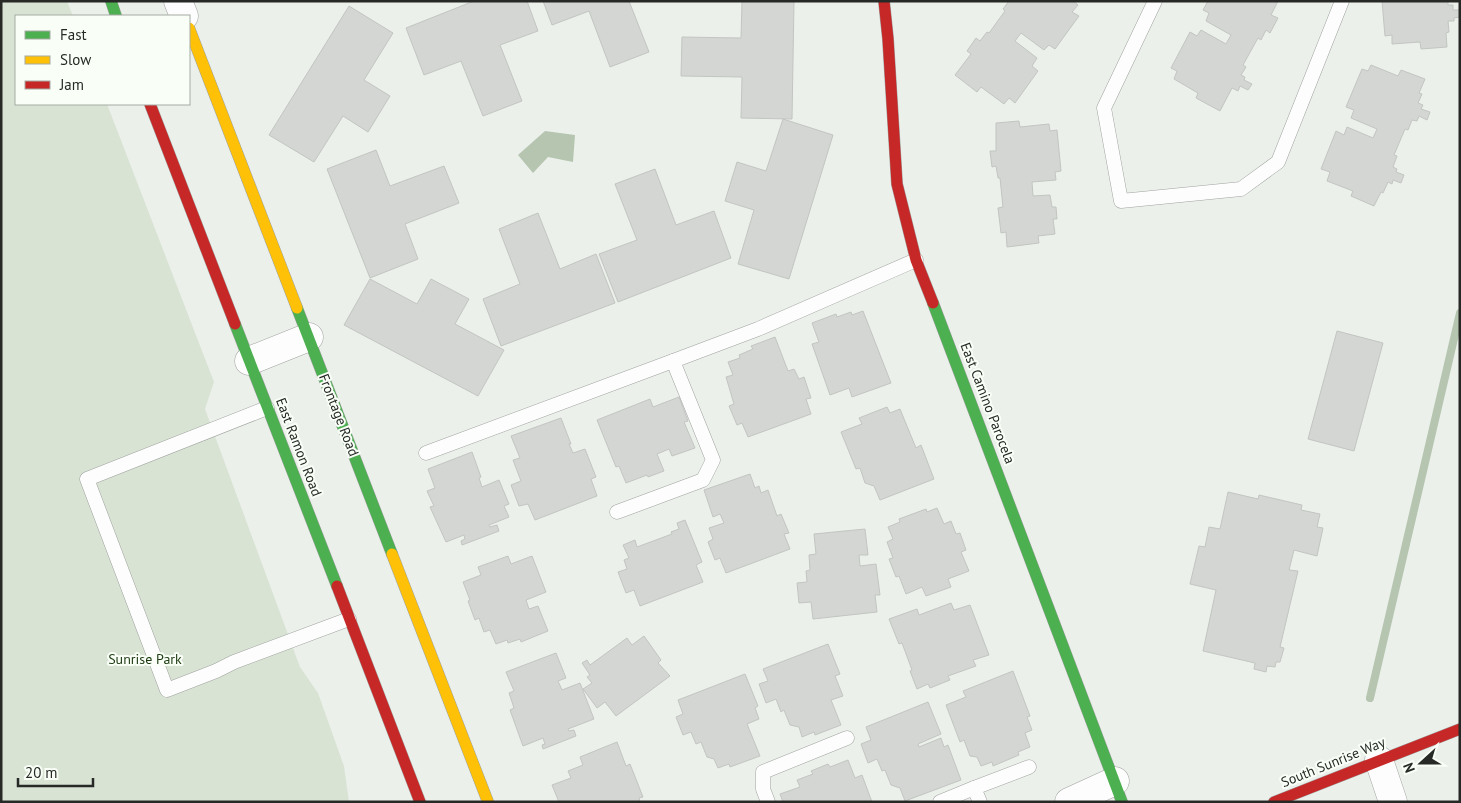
<svg xmlns="http://www.w3.org/2000/svg" width="1461" height="803" viewBox="0 0 1461 803" font-family="'PT Sans',sans-serif">
<rect width="100%" height="100%" fill="#ecf0eb"/>
<polygon fill="#d8e3d4" points="1,1 67,1 73,16 16,16 16,104 107,104 214,382 205,409 300,667 318,693 344,766 349,802 1,802"/>
<polygon fill="#b5c5b0" points="545,131 575,135 573,162 548,157 533,173 518,155"/>
<g fill="none" stroke-linecap="round" stroke-linejoin="round">
<polyline stroke="#b5c5b0" stroke-width="8" points="1370,698 1460,313"/>
</g>
<g fill="#d3d6d2" stroke="#c2c5c1">
<polygon points="474,1 527,1 538,31 500,45 522,101 483,116 461,61 424,75 406,28"/>
<polygon points="543,1 629,1 649,52 610,67 589,11 552,25"/>
<polygon points="742,1 794,1 792,119 741,118 742,77 681,76 682,37 741,38"/>
<polygon points="1009,1 1073,1 1078,5 1072,12 1079,16 1055,49 1049,45 1044,50 1021,33 1015,41 1037,58 1032,66 1038,71 1015,103 1009,98 1004,104 981,87 977,92 955,75 971,54 967,51 976,38 980,41 987,32 989,33 1005,11 1003,9"/>
<polygon points="1208,1 1278,1 1271,15 1278,18 1270,33 1266,30 1261,40 1258,38 1243,65 1246,67 1241,75 1245,77 1244,80 1252,84 1248,90 1240,86 1238,91 1232,88 1220,111 1196,98 1198,93 1174,79 1177,71 1171,68 1190,32 1197,36 1201,30 1226,44 1231,35 1206,21 1209,13 1203,10"/>
<polygon points="1382,1 1448,1 1448,5 1453,5 1453,10 1460,10 1460,17 1454,18 1454,21 1448,21 1449,32 1446,33 1447,47 1421,49 1420,42 1392,44 1392,35 1385,36"/>
<polygon points="349,6 393,33 364,80 390,96 368,132 343,116 314,162 269,135"/>
<polygon points="1371,65 1398,76 1401,70 1425,79 1419,93 1422,94 1418,103 1423,105 1421,109 1430,112 1427,120 1419,116 1417,121 1412,120 1408,130 1405,129 1394,155 1397,156 1393,167 1397,169 1396,172 1404,175 1401,183 1393,180 1392,184 1388,182 1383,193 1381,192 1374,206 1351,196 1353,191 1327,181 1330,172 1321,169 1336,131 1344,135 1347,127 1373,138 1377,129 1351,118 1354,110 1346,107 1362,69 1368,71"/>
<polygon points="783,119 833,135 789,279 738,264 754,210 725,201 737,162 766,171"/>
<polygon points="1019,121 1020,127 1049,124 1050,131 1057,130 1061,171 1055,172 1056,180 1032,182 1033,196 1050,195 1052,207 1056,207 1057,219 1053,219 1055,234 1038,236 1039,243 1007,247 1006,232 1001,233 998,208 1003,207 1000,178 998,178 996,166 992,167 990,151 996,151 996,123"/>
<polygon points="376,150 390,186 444,166 459,203 405,224 418,259 370,278 327,169"/>
<polygon points="655,169 676,225 714,211 731,258 618,302 599,254 637,240 615,184"/>
<polygon points="538,213 560,269 596,254 615,303 501,346 483,299 520,284 499,229"/>
<polygon points="370,279 417,304 431,279 469,299 455,324 504,350 478,396 344,325"/>
<polygon points="863,311 891,383 852,397 849,388 830,395 812,344 819,342 812,323 836,314 837,317 851,312 852,315"/>
<polygon points="1337,331 1383,343 1354,451 1308,439"/>
<polygon points="775,337 788,371 794,369 799,379 804,377 811,398 806,399 811,414 748,437 742,423 737,425 729,406 734,404 726,377 733,375 728,362 740,358 739,355 753,349 751,346"/>
<polygon points="679,397 688,421 684,422 695,448 672,456 669,449 657,454 664,471 648,477 647,475 626,483 619,466 616,467 597,420 650,399 653,407"/>
<polygon points="887,407 890,413 900,409 916,448 921,445 934,479 880,500 874,486 865,483 860,468 856,469 841,432 862,424 859,418"/>
<polygon points="561,418 571,444 569,444 573,453 585,449 596,477 591,479 597,496 535,520 528,504 519,506 511,485 521,481 513,460 520,458 511,436"/>
<polygon points="472,452 481,477 479,478 482,487 499,480 509,504 504,506 509,517 489,525 490,527 497,525 499,531 462,545 461,541 465,539 464,535 446,542 430,507 434,506 427,491 435,488 428,469"/>
<polygon points="750,474 755,488 759,486 761,493 768,490 777,516 781,514 789,533 784,534 790,549 726,573 720,558 715,560 708,542 713,539 709,528 724,523 720,514 713,517 704,490"/>
<polygon points="1228,492 1258,499 1259,495 1302,505 1301,510 1320,514 1317,527 1323,528 1317,556 1294,550 1289,570 1298,571 1280,647 1284,648 1280,662 1276,662 1275,667 1267,666 1266,672 1254,669 1255,663 1203,651 1216,590 1190,584 1199,546 1205,547 1209,527 1220,529"/>
<polygon points="937,508 944,524 951,521 956,534 960,533 966,550 961,552 969,571 948,579 951,587 926,596 922,587 906,594 899,576 896,577 889,559 893,558 887,542 893,539 888,527 900,522 899,519 926,509 927,512"/>
<polygon points="685,520 702,562 696,565 703,582 640,606 634,590 626,593 618,572 627,569 624,560 629,558 623,545 635,540 637,547 672,534 671,532 679,529 677,523"/>
<polygon points="865,529 868,555 859,555 860,566 876,564 880,595 875,595 877,612 813,619 811,602 799,603 797,583 807,582 806,571 810,570 809,555 816,554 814,534"/>
<polygon points="508,556 511,564 532,556 546,592 526,600 529,609 538,606 548,631 521,642 520,639 508,643 507,640 496,644 490,630 484,632 479,618 475,620 468,601 470,600 463,582 481,575 478,567"/>
<polygon points="951,603 954,610 970,605 989,655 973,660 976,666 948,676 950,680 930,688 928,684 917,689 910,671 912,670 902,643 899,644 889,619 917,609 919,615"/>
<polygon points="644,636 661,660 658,663 670,676 616,716 605,702 597,708 583,689 592,683 587,677 590,675 582,663 587,660 590,665 627,638 632,645"/>
<polygon points="828,644 840,674 835,676 843,696 831,700 841,725 815,735 814,732 802,737 799,727 790,725 784,710 781,712 776,699 766,703 759,684 768,681 763,669"/>
<polygon points="556,653 566,678 558,681 562,690 580,683 594,719 568,729 569,731 574,730 576,736 543,749 542,745 545,744 543,738 523,746 510,710 514,708 509,693 514,691 506,672"/>
<polygon points="1013,671 1030,716 1027,717 1032,730 1025,733 1030,747 1018,752 1019,755 993,766 992,762 981,766 977,757 970,756 964,740 960,742 946,705 966,697 963,691"/>
<polygon points="745,674 758,706 755,708 759,719 747,724 760,756 730,767 729,764 718,768 714,759 707,757 701,742 696,744 691,732 683,735 676,717 683,714 678,700"/>
<polygon points="928,702 941,734 918,744 919,747 941,738 944,747 948,745 961,780 905,801 900,788 891,785 885,770 882,771 877,759 868,763 861,744 871,740 866,727"/>
<polygon points="617,742 626,766 630,764 643,797 639,798 640,802 559,802 552,785 571,778 568,771 583,765 580,757"/>
<polygon points="848,760 855,778 862,775 872,802 783,802 780,794 800,787 797,780 813,774 811,771 828,764 830,767"/>
</g>
<g fill="none" stroke-linecap="round" stroke-linejoin="round">
<g stroke="#a0a3a0" stroke-width="15">
<g id="lane">
<polyline points="1155,1 1104,108 1121,201 1241,189 1278,162 1342,1"/>
<polyline points="267,408 87,479 167,690 216,671 234,662 349,619"/>
<polyline points="426,453 673,361"/>
<polyline points="617,512 703,480 713,460 673,361 758,329 916,260"/>
<polyline points="974,788 1029,767"/>
<polyline points="768,802 763,789 763,772 847,738"/>
<polyline points="940,802 974,788 980,802"/>
</g>
</g>
<g stroke="#a0a3a0" stroke-width="29">
<g id="street">
<polyline points="178,1 184,16"/>
<polyline points="249,361 309,337"/>
<polyline points="1379,760 1393,802"/>
<polyline points="1069,802 1115,781"/>
</g>
</g>
<g stroke="#a0a3a0" stroke-width="12">
<g id="fast">
<polyline points="111,1 116,16"/>
<polyline points="933,303 1122,802"/>
<polyline points="297,308 392,554"/>
<polyline points="235,324 337,586"/>
</g>
</g>
<g stroke="#a0a3a0" stroke-width="12">
<g id="slow">
<polyline points="189,28 297,308"/>
<polyline points="392,554 488,802"/>
</g>
</g>
<g stroke="#a0a3a0" stroke-width="12">
<g id="jam">
<polyline points="884,1 888,39 897,184 916,260 933,303"/>
<polyline points="150,104 235,324"/>
<polyline points="337,586 420,802"/>
<polyline points="1274,802 1460,729"/>
</g>
</g>
<use href="#lane" stroke="#fcfdfc" stroke-width="14"/>
<use href="#street" stroke="#fcfdfc" stroke-width="28"/>
<use href="#fast" stroke="#4caf50" stroke-width="11"/>
<use href="#slow" stroke="#ffc107" stroke-width="11"/>
<use href="#jam" stroke="#c62828" stroke-width="11"/>
</g>
<g text-anchor="middle" dominant-baseline="central" stroke-width="4" stroke-linejoin="round" paint-order="stroke">
<g font-size="14" fill="#262925" stroke="#f9fff7">
<text transform="translate(988 403) rotate(69)">East Camino Parocela</text>
<text transform="translate(339 415) rotate(69)">Frontage Road</text>
<text transform="translate(299 447) rotate(69)">East Ramon Road</text>
<text transform="translate(1333 762) rotate(-22)">South Sunrise Way</text>
</g>
<g font-size="14" fill="#1c3911" stroke="#f9fff7">
<text x="145" y="659">Sunrise Park</text>
</g>
</g>
<rect width="1461" height="803" fill="none" stroke="#262925" stroke-width="5"/>
<rect x="15" y="15" width="175" height="90" fill="#f9fff7" stroke="#a5a9a3"/>
<rect x="25" y="31" width="25" height="8" fill="#4caf50" stroke="#a5a9a3"/>
<text x="60" y="40" font-size="15" fill="#262925">Fast</text>
<rect x="25" y="56" width="25" height="8" fill="#ffc107" stroke="#a5a9a3"/>
<text x="60" y="65" font-size="15" fill="#262925">Slow</text>
<rect x="25" y="81" width="25" height="8" fill="#c62828" stroke="#a5a9a3"/>
<text x="60" y="90" font-size="15" fill="#262925">Jam</text>
<g transform="translate(1421 763) rotate(249)" stroke="#f9fff7" stroke-width="4" paint-order="stroke">
<path d="M0-4L9 19L0 12L-9 19Z" fill="#262925"/>
<text y="-8" font-size="14" font-weight="bold" text-anchor="middle" fill="#262925">N</text>
</g>
<path d="M18 778v8h75v-8" fill="none" stroke="#262925" stroke-width="2.5"/>
<text x="25" y="778" font-size="15" fill="#262925" stroke="#f9fff7" stroke-width="4" paint-order="stroke">20 m</text>
</svg>
